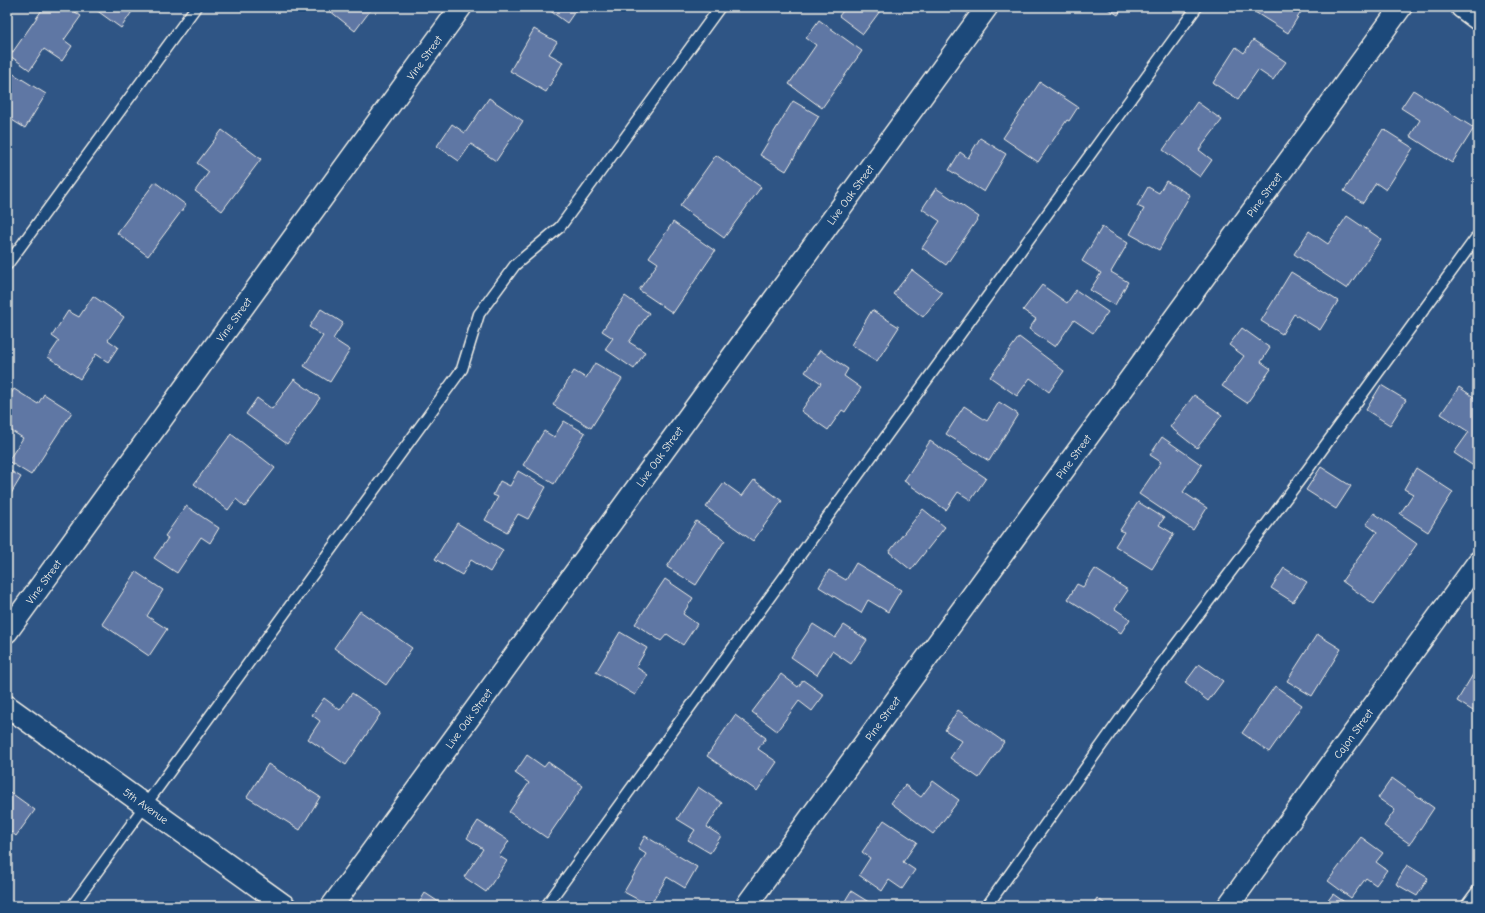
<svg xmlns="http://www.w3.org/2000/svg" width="1485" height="913" viewBox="0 0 1485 913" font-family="'Comic Neue',sans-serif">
<rect width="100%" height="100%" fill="#2f5585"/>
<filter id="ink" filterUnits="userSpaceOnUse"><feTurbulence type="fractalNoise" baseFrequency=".025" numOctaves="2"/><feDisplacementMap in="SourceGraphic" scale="8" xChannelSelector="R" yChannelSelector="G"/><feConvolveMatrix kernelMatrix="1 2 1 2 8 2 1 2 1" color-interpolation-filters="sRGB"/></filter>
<g filter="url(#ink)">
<g fill="#5f77a4" stroke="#f4f1e8">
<polygon points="44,7 68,7 81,16 64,40 72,46 62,61 44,49 30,70 10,56"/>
<polygon points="92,7 135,7 121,28"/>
<polygon points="333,7 373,7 355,31 330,11"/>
<polygon points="545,7 578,7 567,23"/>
<polygon points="846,7 883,7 863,34 839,16"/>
<polygon points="1105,7 1123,7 1118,15"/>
<polygon points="1247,7 1304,7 1288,33"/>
<polygon points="819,20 862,51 822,108 789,84 816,45 806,38"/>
<polygon points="534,29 557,42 549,54 563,62 546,92 510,71"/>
<polygon points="1253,40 1286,62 1273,80 1258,70 1238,99 1213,83 1236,47 1244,53"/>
<polygon points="7,70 46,94 25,128 7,117"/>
<polygon points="1040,82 1078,107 1069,121 1067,120 1038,162 1003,138"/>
<polygon points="1413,90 1474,128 1452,163 1410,136 1420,120 1401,108"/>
<polygon points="489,98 523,121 496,161 471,144 459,161 437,146 452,124 465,133"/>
<polygon points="793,101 819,116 786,171 760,155"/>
<polygon points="1197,102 1222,120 1199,150 1212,160 1200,177 1163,150"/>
<polygon points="1383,129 1413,148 1386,190 1376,183 1363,203 1344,191"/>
<polygon points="222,130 261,159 222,211 195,191 209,172 197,163"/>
<polygon points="980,138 1006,154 984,192 949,170 960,152 968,158"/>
<polygon points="716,155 761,187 724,238 680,206"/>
<polygon points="1166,181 1190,195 1159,250 1130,234 1144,209 1137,206 1148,187 1159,193"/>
<polygon points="155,182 186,205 148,256 117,233"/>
<polygon points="936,188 979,217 946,265 922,248 940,221 922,209"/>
<polygon points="1347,216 1381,239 1347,289 1294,254 1309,231 1328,244"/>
<polygon points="673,222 715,251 673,313 639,290 658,263 649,257"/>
<polygon points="1102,227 1128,243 1111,272 1128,282 1115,305 1090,290 1101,273 1082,261"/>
<polygon points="912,270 942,293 923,317 893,294"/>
<polygon points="1291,272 1338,301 1320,330 1294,314 1282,334 1261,321"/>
<polygon points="1042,285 1067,303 1076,290 1108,312 1093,333 1074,320 1055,347 1029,329 1036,319 1023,310"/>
<polygon points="93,296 124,317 108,340 118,347 108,362 96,354 80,379 48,357 59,341 52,336 68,311 79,317"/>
<polygon points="625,296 649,313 629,342 645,352 634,369 605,349 613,338 602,331"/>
<polygon points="321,309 343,323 333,339 350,350 330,382 304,366 323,336 309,327"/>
<polygon points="872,310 899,327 877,361 851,345"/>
<polygon points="1242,328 1270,348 1261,362 1271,369 1247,403 1222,386 1244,356 1229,345"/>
<polygon points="1019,337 1064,371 1049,392 1030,378 1017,396 990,377"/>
<polygon points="820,350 848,369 844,376 861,388 845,412 842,410 828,430 801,411 821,383 805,372"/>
<polygon points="595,363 622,379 591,428 553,405 574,371 586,378"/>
<polygon points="294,379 320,398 287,444 246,414 257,398 272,409"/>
<polygon points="1381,385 1406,400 1390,425 1366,410"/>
<polygon points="1459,387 1478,400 1478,469 1454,453 1469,432 1441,414"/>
<polygon points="14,389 38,404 44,394 72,412 31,475 8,461 23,438 7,428 7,400"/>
<polygon points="1194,395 1222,415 1197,448 1170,427"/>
<polygon points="999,402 1018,414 989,461 946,434 964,406 987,421"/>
<polygon points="564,421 585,433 554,484 523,465 544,431 554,437"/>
<polygon points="231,434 275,468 245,507 236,499 228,510 194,484"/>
<polygon points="1162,437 1202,465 1183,492 1207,508 1193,530 1139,494 1161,462 1150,455"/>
<polygon points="930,441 986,478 971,500 958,492 946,510 904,481"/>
<polygon points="1321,467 1351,486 1336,509 1306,490"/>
<polygon points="1416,468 1453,492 1428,532 1400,514 1413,494 1404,489"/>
<polygon points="7,469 21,477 9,497 12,499 7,506"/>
<polygon points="518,471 546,487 528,519 518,514 507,532 485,520 498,497 493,495 500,481 510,486"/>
<polygon points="754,480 782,501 753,541 706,507 724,483 742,496"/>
<polygon points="1138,502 1164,518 1159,525 1174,534 1152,569 1115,546 1124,532 1120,530"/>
<polygon points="186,506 219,528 210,543 201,537 177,573 154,558 168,538 165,536"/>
<polygon points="923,509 945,527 911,570 889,552"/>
<polygon points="1374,513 1417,544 1374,604 1342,581 1377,532 1366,524"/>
<polygon points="696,521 725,540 696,585 667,567"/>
<polygon points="457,523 503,550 490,572 471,560 462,575 435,559"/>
<polygon points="856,563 901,590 888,612 868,600 861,613 819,587 829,570 846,580"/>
<polygon points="1284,568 1307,582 1293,602 1271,588"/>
<polygon points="1095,569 1128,590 1115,609 1130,619 1121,633 1068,599 1077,584 1083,587"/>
<polygon points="136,572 163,590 147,616 167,629 149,656 102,624"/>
<polygon points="665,579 693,598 683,614 697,624 683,645 667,634 661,641 635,624"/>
<polygon points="360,611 412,648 386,685 334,648"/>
<polygon points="813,624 835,638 844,625 867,640 851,664 832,651 817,675 791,657"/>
<polygon points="620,632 647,648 636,667 648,675 635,695 596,672"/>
<polygon points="1317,634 1341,649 1312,696 1287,681"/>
<polygon points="1199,664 1223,681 1208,701 1185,683"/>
<polygon points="1478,666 1478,714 1457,701"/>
<polygon points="781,674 798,687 803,680 824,695 812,711 799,701 777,731 752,712"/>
<polygon points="1275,686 1302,705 1269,752 1242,733"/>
<polygon points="352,693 381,713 346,765 308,739 320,721 312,715 324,698 340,710"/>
<polygon points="958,710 1004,742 979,778 950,758 962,741 945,730"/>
<polygon points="735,715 766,738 758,749 777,762 757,791 707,756"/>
<polygon points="527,755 544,767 548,762 583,786 547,838 509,812 529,783 515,773"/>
<polygon points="268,764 320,797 300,830 247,797"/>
<polygon points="1392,778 1434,808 1410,844 1384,826 1395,810 1378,798"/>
<polygon points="933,781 959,800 933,834 891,803 905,785 921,797"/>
<polygon points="698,787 722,803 707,827 721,836 710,853 688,840 695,830 677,819"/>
<polygon points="7,790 35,810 16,836 7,829"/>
<polygon points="884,820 917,842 903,862 915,870 902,889 889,880 882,891 859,875 870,858 862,852"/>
<polygon points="478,821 509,841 499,856 507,861 486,892 464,877 483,849 467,838"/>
<polygon points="645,836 697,867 685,888 667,877 650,906 624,892 646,854 638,849"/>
<polygon points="1361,837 1383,853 1376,862 1387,870 1376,885 1366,878 1351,898 1328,881"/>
<polygon points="1407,865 1428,878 1417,896 1396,884"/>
<polygon points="851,891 875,906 842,906"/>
<polygon points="425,893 445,906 417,906"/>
<polygon points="1333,894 1350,906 1324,906"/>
<polygon points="1097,898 1108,906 1092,906"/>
</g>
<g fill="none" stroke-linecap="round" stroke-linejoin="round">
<g stroke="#f4f1e8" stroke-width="13">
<g id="service">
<polyline points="7,265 196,7"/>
<polyline points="72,906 462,369 479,314 515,265 560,227 720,7"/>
<polyline points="546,906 1197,7"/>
<polyline points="987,906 1126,711 1308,469 1478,235"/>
<polyline points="1466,906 1478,890"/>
</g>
</g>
<g stroke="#f4f1e8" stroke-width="24">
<g id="minor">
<path id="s1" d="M7,632L461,7"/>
<path id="s2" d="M7,706L285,906"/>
<path id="s3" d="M332,906L987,7"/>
<path id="s4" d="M746,906L1401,7"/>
<path id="s5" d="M1228,906L1478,562"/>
</g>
</g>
<g stroke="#f4f1e8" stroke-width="25">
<polyline id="tertiary" points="1462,7 1478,19"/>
</g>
<use href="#service" stroke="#1f4a7a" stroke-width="10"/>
<use href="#minor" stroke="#1f4a7a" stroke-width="21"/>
<use href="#tertiary" stroke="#1f4a7a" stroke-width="22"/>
</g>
</g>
<g text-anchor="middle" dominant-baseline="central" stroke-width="3.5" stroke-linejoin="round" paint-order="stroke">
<g font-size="11" fill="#f4f1e8" stroke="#1f4a7a">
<text stroke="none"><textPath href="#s1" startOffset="710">Vine Street</textPath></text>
<text stroke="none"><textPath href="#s3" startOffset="880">Live Oak Street</textPath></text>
<text stroke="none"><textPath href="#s4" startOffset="880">Pine Street</textPath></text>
<text stroke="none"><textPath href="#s1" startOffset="386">Vine Street</textPath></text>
<text stroke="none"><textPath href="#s3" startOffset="556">Live Oak Street</textPath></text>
<text stroke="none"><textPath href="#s4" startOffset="556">Pine Street</textPath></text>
<text stroke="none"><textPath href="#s1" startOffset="62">Vine Street</textPath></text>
<text stroke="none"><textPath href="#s3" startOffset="232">Live Oak Street</textPath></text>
<text stroke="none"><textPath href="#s4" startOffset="232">Pine Street</textPath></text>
<text stroke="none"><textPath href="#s5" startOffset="213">Cajon Street</textPath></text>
<text stroke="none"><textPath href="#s2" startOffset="171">5th Avenue</textPath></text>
</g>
</g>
<rect width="1485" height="913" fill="none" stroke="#1f4a7a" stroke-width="24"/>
<rect x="12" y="12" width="1461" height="889" fill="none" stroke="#f4f1e8" stroke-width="1.5" filter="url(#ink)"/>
</svg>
